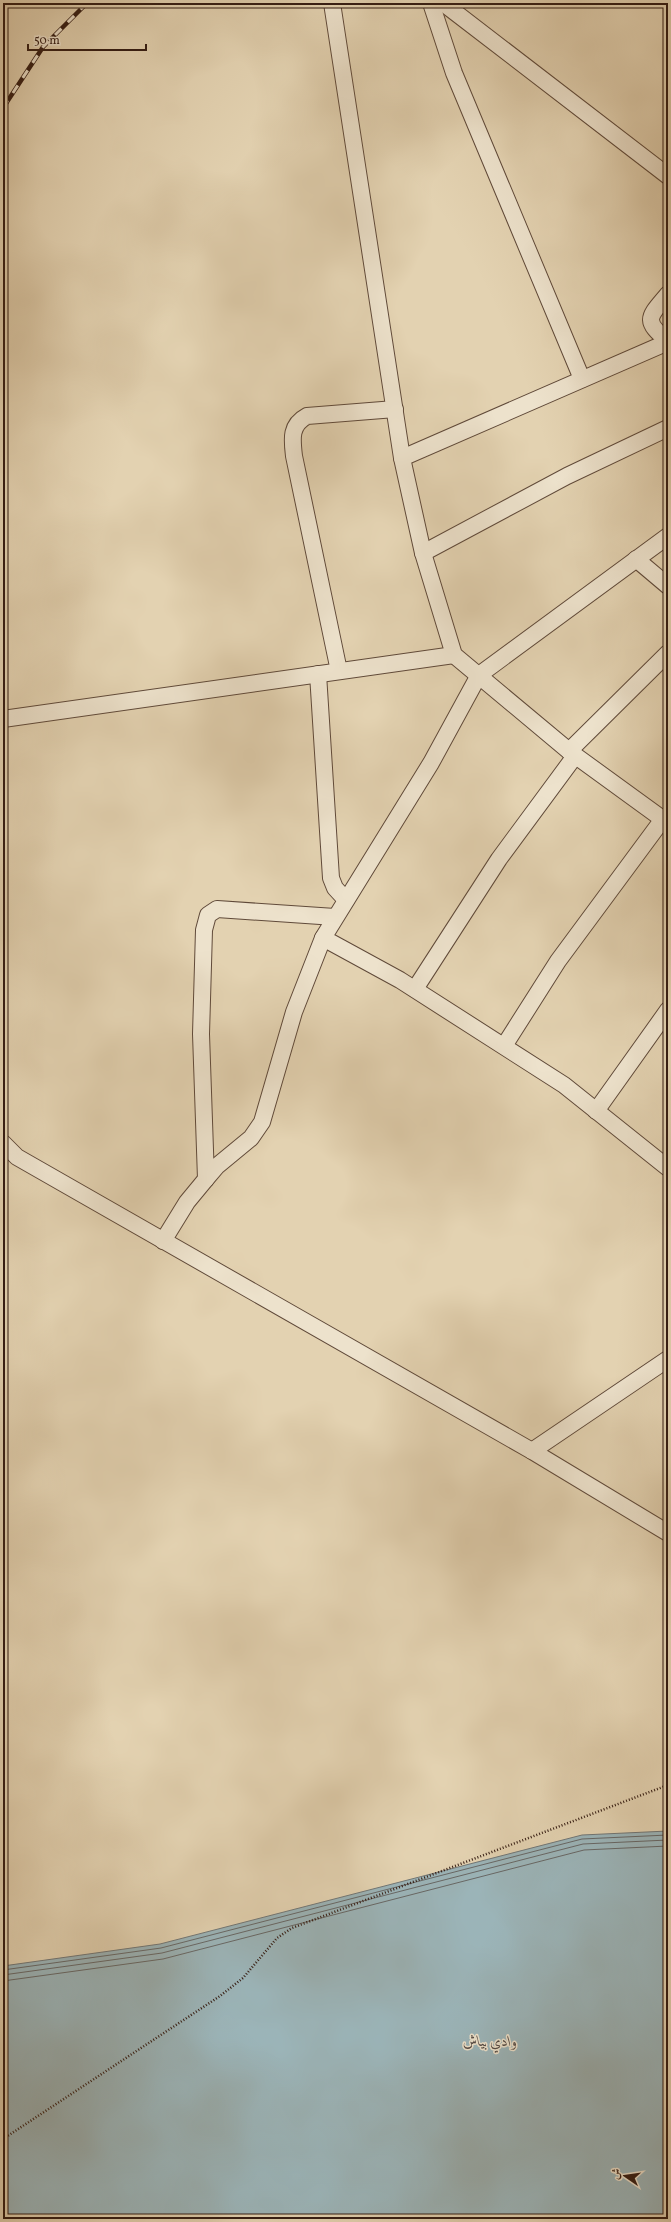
<svg xmlns="http://www.w3.org/2000/svg" width="671" height="2222" viewBox="0 0 671 2222" font-family="Vollkorn,Amiri,serif">
<rect width="100%" height="100%" fill="#e3d2b1"/>
<filter id="stains"><feTurbulence type="fractalNoise" baseFrequency=".005" numOctaves="4"/><feColorMatrix values="0 0 0 0 .2 0 0 0 0 .09 0 0 0 0 .02 0 0 0 .5 -.17"/></filter>
<radialGradient id="worn" r=".72"><stop offset=".6" stop-color="#630" stop-opacity="0"/><stop offset="1" stop-color="#630" stop-opacity=".3"/></radialGradient>
<polygon fill="#9bb4b8" stroke="#727776" points="668,1831 668,2219 3,2219 3,1966 160,1944 582,1835"/>
<g fill="none" stroke-linecap="round" stroke-linejoin="round">
<g stroke="#686866" stroke-width="1">
<polyline points="3,1970 161,1948 582,1839 668,1835"/>
<polyline points="3,1975 162,1953 583,1844 668,1840"/>
<polyline points="3,1981 163,1959 584,1850 668,1846"/>
</g>
<g stroke="#604a3a" stroke-width="18">
<g id="street">
<polyline points="332,3 402,458 423,553 454,655 569,751 668,823"/>
<polyline points="431,3 454,73 582,379"/>
<polyline points="443,3 668,176"/>
<path d="M668,294C649,317 642,320 668,341"/>
<polyline points="402,458 668,342"/>
<polyline points="668,536 479,675 431,763 323,938 400,980 564,1085 668,1168"/>
<polyline points="423,553 567,476 668,428"/>
<polyline points="636,559 668,586"/>
<path d="M339,671L294,456C292,439 290,425 307,416L395,409"/>
<polyline points="318,674 331,878 335,888 346,900"/>
<polyline points="3,719 454,655"/>
<polyline points="569,751 668,653"/>
<polyline points="415,989 499,859 575,756"/>
<polyline points="504,1046 558,961 663,819"/>
<polyline points="596,1111 668,1010"/>
<polyline points="3,1143 17,1157 38,1169 532,1451 668,1533"/>
<polyline points="206,1179 201,1034 204,930 208,915 217,909 335,917"/>
<polyline points="163,1241 187,1202 206,1179 217,1166 251,1138 262,1122 294,1012 323,938"/>
<polyline points="532,1451 668,1359"/>
</g>
</g>
<polyline stroke="#341c13" stroke-width="2.5" stroke-dasharray="1 2" stroke-linecap="butt" points="3,2139 220,1996 243,1978 277,1938 292,1928 668,1785"/>
<use href="#street" stroke="#ede2cc" stroke-width="16"/>
<g stroke="#341c13" stroke-width="4.5">
<polyline id="rail" points="3,108 43,47 87,3"/>
</g>
<use href="#rail" stroke="#ede2cc" stroke-width="3" stroke-dasharray="9" stroke-linecap="butt"/>
</g>
<g text-anchor="middle" dominant-baseline="central" stroke-width="3" stroke-linejoin="round" paint-order="stroke">
<g font-size="15" font-style="italic" fill="#534a45" stroke="#ede2cc">
<text x="490" y="2042">وادي بياش</text>
</g>
</g>
<rect width="671" height="2222" fill="none" stroke="#e3d2b1" stroke-width="16"/>
<rect x="4" y="4" width="663" height="2214" fill="none" stroke="#341c13" stroke-width="2"/>
<rect x="8" y="8" width="655" height="2206" fill="none" stroke="#341c13"/>
<g transform="translate(625 2176) rotate(283)" stroke="#ede2cc" stroke-width="3" paint-order="stroke">
<path d="M0-3L7 15L0 10L-7 15Z" fill="#341c13"/>
<text y="-6" font-size="11" font-weight="bold" text-anchor="middle" fill="#341c13">ش</text>
</g>
<path d="M28 44v6h118v-6" fill="none" stroke="#341c13" stroke-width="2"/>
<text x="34" y="44" font-size="12" fill="#341c13" stroke="#ede2cc" stroke-width="3" paint-order="stroke">50 m</text>
<rect width="100%" height="100%" filter="url(#stains)"/>
<rect width="100%" height="100%" fill="url(#worn)"/>
</svg>
